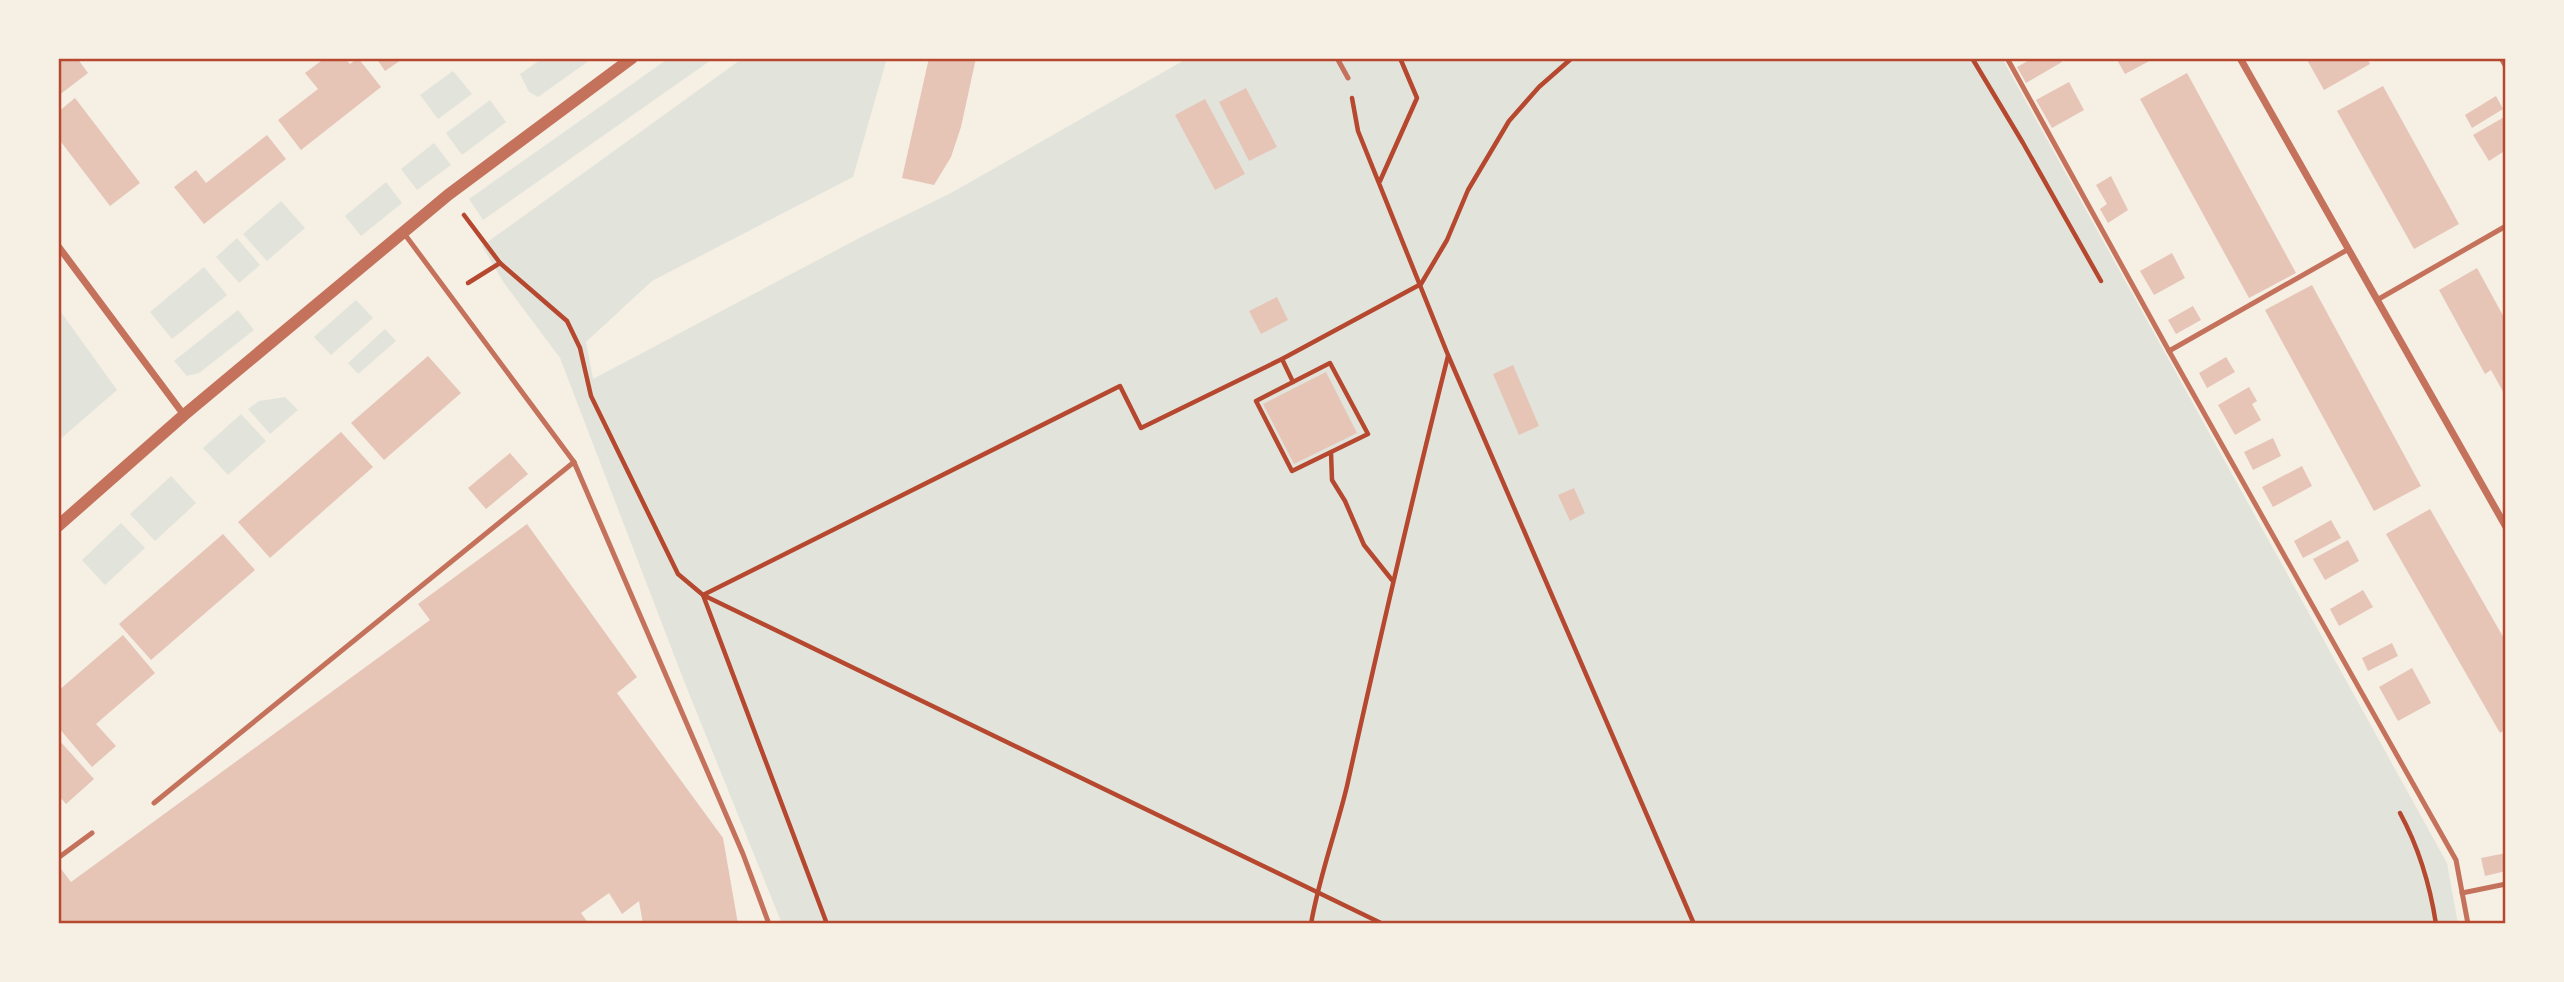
<svg xmlns="http://www.w3.org/2000/svg" width="2564" height="982" viewBox="0 0 2564 982" font-family="'Roboto Condensed',sans-serif">
<rect width="100%" height="100%" fill="#f6efe4"/>
<g fill="#e2e4dc">
<polygon points="543,58 588,58 590,60 538,97 529,92 520,74"/>
<polygon points="669,58 714,58 483,220 469,199"/>
<polygon points="743,58 887,58 853,177 652,281 586,342 593,379 865,235 951,193 1188,58 2002,58 2447,863 2458,924 782,924 684,681 560,358 504,283 482,246"/>
<polygon points="453,71 472,94 438,119 420,95"/>
<polygon points="490,100 506,122 462,155 446,133"/>
<polygon points="434,143 451,165 417,190 401,169"/>
<polygon points="386,182 402,203 361,236 345,216"/>
<polygon points="281,201 305,228 267,261 243,234"/>
<polygon points="237,238 260,265 239,283 216,257"/>
<polygon points="204,267 227,295 172,339 150,312"/>
<polygon points="356,300 373,318 331,355 314,337"/>
<polygon points="58,308 117,390 58,441"/>
<polygon points="238,310 254,330 199,373 187,376 174,361"/>
<polygon points="385,329 396,341 358,374 348,363"/>
<polygon points="285,397 298,410 270,434 248,409 259,401"/>
<polygon points="241,414 266,441 228,475 203,448"/>
<polygon points="171,476 196,503 155,541 130,514"/>
<polygon points="121,523 145,548 105,585 82,560"/>
</g>
<g fill="#e6c5b7">
<polygon points="58,58 77,58 88,73 58,96"/>
<polygon points="325,58 345,58 350,64 358,58 381,87 301,150 278,120 318,89 305,73"/>
<polygon points="376,58 404,58 385,71"/>
<polygon points="929,58 976,58 961,127 951,157 934,185 902,178"/>
<polygon points="2033,58 2059,58 2062,62 2026,83 2017,67"/>
<polygon points="2116,58 2155,58 2125,74"/>
<polygon points="2306,58 2367,58 2370,64 2324,90"/>
<polygon points="2187,73 2296,273 2249,298 2140,99"/>
<polygon points="2069,82 2084,110 2052,128 2036,100"/>
<polygon points="2383,86 2459,224 2414,249 2337,111"/>
<polygon points="1246,88 1277,147 1249,161 1219,102"/>
<polygon points="2496,96 2503,109 2472,128 2465,115"/>
<polygon points="75,98 140,183 110,206 58,138 58,112"/>
<polygon points="1205,99 1245,174 1215,190 1175,115"/>
<polygon points="2506,116 2506,150 2489,161 2473,135"/>
<polygon points="267,135 286,159 204,224 174,187 196,170 206,183"/>
<polygon points="2111,176 2128,210 2108,223 2100,209 2107,204 2096,185"/>
<polygon points="2172,253 2185,278 2154,295 2140,271"/>
<polygon points="2477,268 2506,321 2506,397 2491,370 2485,374 2439,290"/>
<polygon points="2312,285 2421,486 2374,511 2265,310"/>
<polygon points="1277,297 1288,320 1261,334 1249,311"/>
<polygon points="2193,306 2201,320 2176,334 2168,320"/>
<polygon points="428,356 461,393 384,460 351,423"/>
<polygon points="2226,357 2235,372 2207,388 2199,373"/>
<polygon points="1513,365 1539,426 1519,435 1493,374"/>
<polygon points="1326,372 1357,433 1294,464 1263,404"/>
<polygon points="2249,387 2257,401 2252,404 2261,420 2235,435 2218,405"/>
<polygon points="341,432 373,467 270,558 238,522"/>
<polygon points="2273,438 2281,456 2253,470 2244,452"/>
<polygon points="510,453 528,474 486,509 468,488"/>
<polygon points="2302,466 2312,486 2273,507 2262,487"/>
<polygon points="1574,488 1585,513 1570,521 1558,495"/>
<polygon points="2430,509 2506,642 2506,729 2500,733 2386,534"/>
<polygon points="2331,520 2341,538 2303,558 2294,541"/>
<polygon points="527,524 637,677 617,693 723,838 738,924 643,924 639,901 622,914 609,893 581,913 589,924 58,924 58,872 61,869 71,882 430,620 418,604"/>
<polygon points="223,534 255,570 151,660 119,624"/>
<polygon points="2348,540 2359,561 2325,580 2313,559"/>
<polygon points="2363,590 2373,607 2339,626 2330,609"/>
<polygon points="123,635 155,673 96,724 116,746 92,767 58,727 58,691"/>
<polygon points="2392,643 2398,656 2368,671 2362,658"/>
<polygon points="2412,668 2431,703 2398,721 2379,687"/>
<polygon points="58,739 94,779 66,804 58,795"/>
<polygon points="2506,853 2506,871 2485,876 2481,858"/>
</g>
<g fill="none" stroke-linecap="round" stroke-linejoin="round">
<g stroke="#b5482f" stroke-width="4.5">
<polyline points="1972,58 2023,143 2101,281"/>
<polyline points="1352,98 1358,131 1448,355 1694,924"/>
<polyline points="1380,181 1417,98 1400,58"/>
<polyline points="464,215 500,263 567,321 580,348 591,396 678,574 703,595 1120,386 1141,428 1282,359 1421,284 1447,240 1468,190 1509,121 1539,87 1572,58"/>
<polyline points="468,283 500,263"/>
<polyline points="1282,359 1293,382"/>
<polyline points="1331,452 1292,471 1256,401 1330,363 1368,434 1331,452 1332,480 1345,501 1364,545 1392,580"/>
<path d="M2400,813C2419,848 2430,885 2436,924"/>
<polyline points="827,924 703,595 1383,924"/>
<path d="M1311,924C1319,877 1336,832 1347,786C1379,642 1412,499 1448,356"/>
</g>
<g stroke="#c5725c" stroke-width="5">
<polyline points="1337,58 1348,78"/>
<polyline points="2007,58 2169,351 2456,860 2468,924"/>
<polyline points="2501,58 2506,67"/>
<polyline points="403,232 574,462 743,854 769,924"/>
<polyline points="2377,300 2506,226"/>
<polyline points="2169,351 2347,250"/>
<polyline points="154,803 574,462"/>
<polyline points="58,858 92,833"/>
<polyline points="2462,893 2506,884"/>
</g>
<g stroke="#c5725c" stroke-width="7">
<polyline points="2240,58 2506,527"/>
<polyline points="58,246 184,415"/>
</g>
<polyline stroke="#c5725c" stroke-width="12" points="58,526 184,415 448,195 632,58"/>
</g>
<rect width="2564" height="982" fill="none" stroke="#f6efe4" stroke-width="119"/>
<rect x="60" y="60" width="2444" height="862" fill="none" stroke="#b5482f" stroke-width="2.5"/>
</svg>
